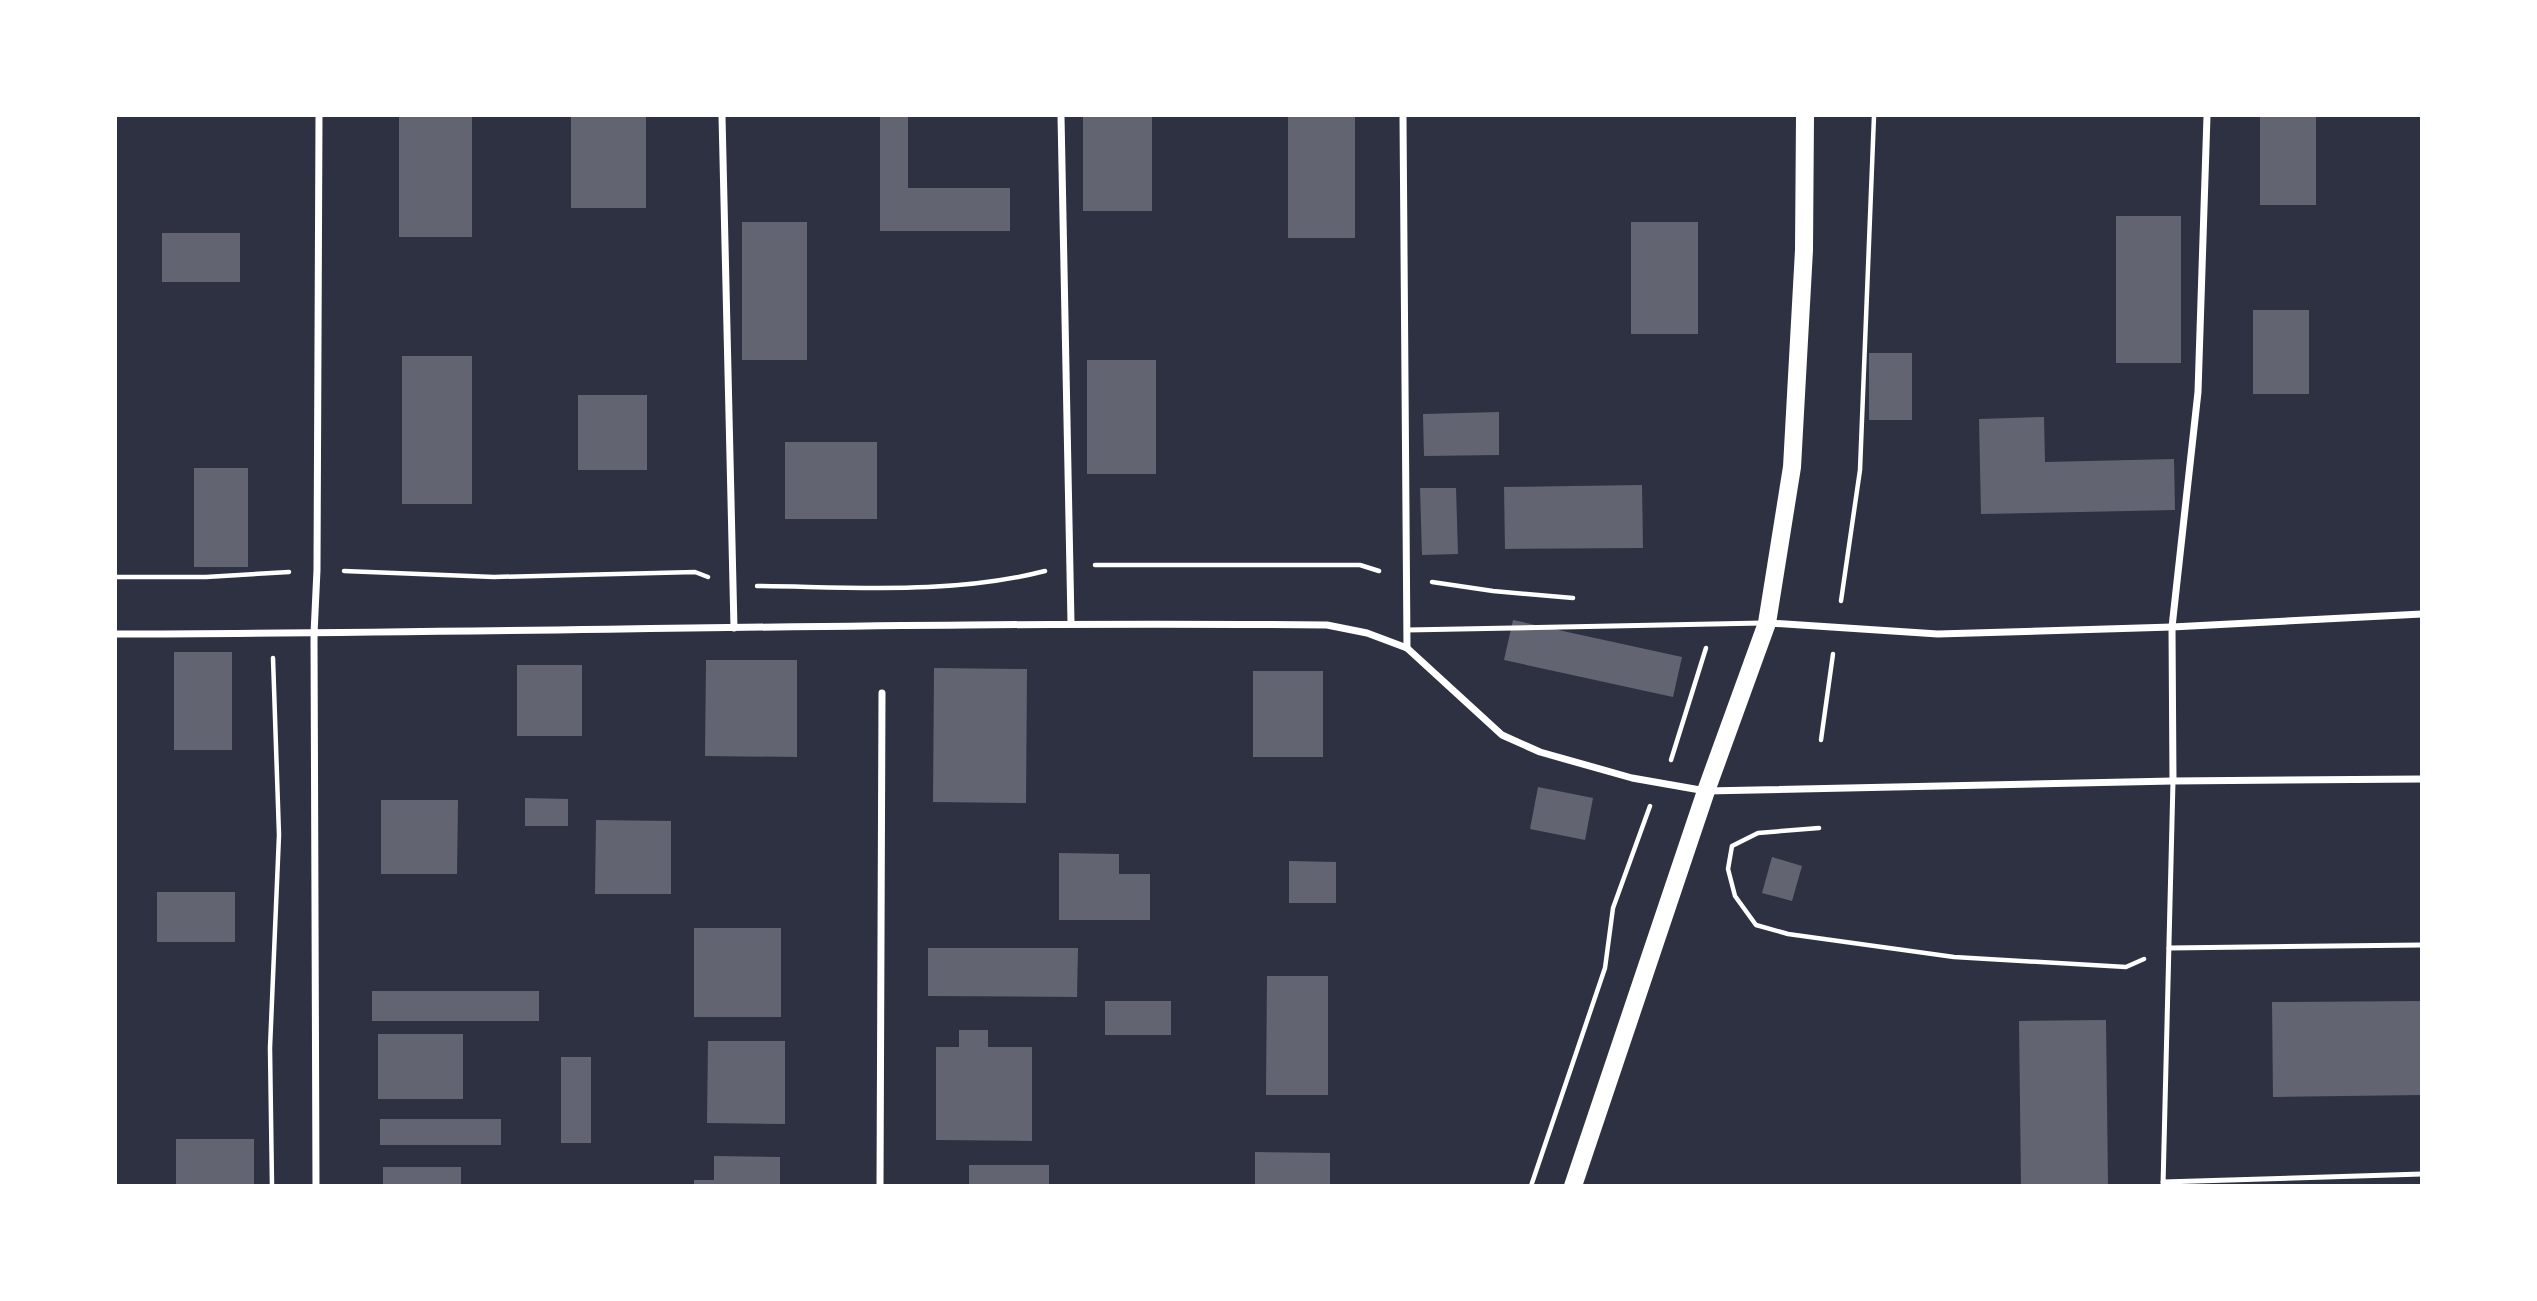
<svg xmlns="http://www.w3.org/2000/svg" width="2537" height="1301" viewBox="0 0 2537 1301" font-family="'Work Sans',sans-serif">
<rect width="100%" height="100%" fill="#2d3142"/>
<g fill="#626471">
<rect x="399" y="116" width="73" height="121"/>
<rect x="571" y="116" width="75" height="92"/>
<polygon points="880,116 908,116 908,188 1010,188 1010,231 880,231"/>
<rect x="1083" y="116" width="69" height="95"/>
<rect x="1288" y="116" width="67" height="122"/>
<rect x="2260" y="116" width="56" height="89"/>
<rect x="2116" y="216" width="65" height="147"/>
<rect x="742" y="222" width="65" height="138"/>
<rect x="1631" y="222" width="67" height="112"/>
<rect x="162" y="233" width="78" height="49"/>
<rect x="2253" y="310" width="56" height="84"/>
<rect x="1869" y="353" width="43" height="67"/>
<rect x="402" y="356" width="70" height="148"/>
<rect x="1087" y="360" width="69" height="114"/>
<rect x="578" y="395" width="69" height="75"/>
<polygon points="1499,412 1499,455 1424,456 1423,414"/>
<polygon points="2044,417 2045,462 2174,459 2175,510 1981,514 1979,419"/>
<rect x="785" y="442" width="92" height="77"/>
<rect x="194" y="468" width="54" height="99"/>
<polygon points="1642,485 1643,548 1505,549 1504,487"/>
<polygon points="1420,488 1456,488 1458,554 1422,555"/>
<polygon points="1513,620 1682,657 1673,697 1504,660"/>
<rect x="174" y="652" width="58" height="98"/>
<polygon points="706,660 797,660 797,757 705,756"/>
<rect x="517" y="665" width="65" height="71"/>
<polygon points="934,668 1027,669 1026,803 933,802"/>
<rect x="1253" y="671" width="70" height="86"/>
<polygon points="1538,787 1593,798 1585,840 1530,829"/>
<polygon points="525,798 568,799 568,826 525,826"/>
<polygon points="381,800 458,800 457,874 381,874"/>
<polygon points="596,820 671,821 671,894 595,894"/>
<polygon points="1059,853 1119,854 1119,874 1150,874 1150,920 1059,920"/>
<polygon points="1772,857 1802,866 1792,901 1762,893"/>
<polygon points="1289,861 1336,862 1336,903 1289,903"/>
<rect x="157" y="892" width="78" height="50"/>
<rect x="694" y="928" width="87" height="89"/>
<polygon points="928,948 1078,948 1077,997 928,996"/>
<polygon points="1267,976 1328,976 1328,1095 1266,1095"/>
<rect x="372" y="991" width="167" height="30"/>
<rect x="1105" y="1001" width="66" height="34"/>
<polygon points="2422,1001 2422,1095 2273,1097 2272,1002"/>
<polygon points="2106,1020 2108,1186 2021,1186 2019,1021"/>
<polygon points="959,1030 988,1030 988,1047 1032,1047 1032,1141 936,1140 936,1047 959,1047"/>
<rect x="378" y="1034" width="85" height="65"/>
<polygon points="708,1041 785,1041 785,1124 707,1123"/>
<rect x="561" y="1057" width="30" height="86"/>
<rect x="380" y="1119" width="121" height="26"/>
<rect x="176" y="1139" width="78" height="47"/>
<polygon points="1255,1152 1330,1153 1330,1186 1255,1186"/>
<polygon points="714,1156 780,1157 780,1186 694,1186 694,1180 714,1180"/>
<rect x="969" y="1165" width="80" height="21"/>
<rect x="383" y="1167" width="78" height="19"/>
</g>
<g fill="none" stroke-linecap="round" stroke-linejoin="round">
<g stroke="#fff" stroke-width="4.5">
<polyline points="1095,565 1360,565 1379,571"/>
<polyline points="344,571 494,577 695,572 708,577"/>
<polyline points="116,577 206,577 289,572"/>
<polyline points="1432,582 1493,591 1573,598"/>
<path d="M757,586C852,587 952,595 1045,571"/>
<polyline points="1841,601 1860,470 1874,116"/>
<polyline points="1821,740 1833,654"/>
<polyline points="1671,760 1706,648"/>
<polyline points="1819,828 1758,833 1732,846 1728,869 1735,896 1756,925 1788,934 1954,957 2126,967 2144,959"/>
<polyline points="272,1186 270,1048 279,835 273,658"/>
<polyline points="1531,1186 1605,968 1613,908 1650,806"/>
</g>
<g stroke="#fff" stroke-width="5">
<polyline points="1407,630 1763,623"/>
<polyline points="2169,948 2422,945"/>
<polyline points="2163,1182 2422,1174"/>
<polyline points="2163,1186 2173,781"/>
</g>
<g stroke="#fff" stroke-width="7">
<polyline points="722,116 734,628"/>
<polyline points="1061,116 1071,623"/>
<polyline points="1403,116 1407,648"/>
<polyline points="1769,623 1938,634 2172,627 2422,614"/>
<path d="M116,634C519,633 923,621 1327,625L1367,633L1407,648L1502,735L1540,752L1632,778L1706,791L2173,781L2422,779"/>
<polyline points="2173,781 2172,627 2198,392 2207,116"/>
<polyline points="316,1186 314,634 317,570 319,116"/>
<polyline points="880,1186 882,693"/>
</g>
<polyline stroke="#fff" stroke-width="18" points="1573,1186 1706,791 1767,623 1792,467 1804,250 1805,116"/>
</g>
<rect width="2537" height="1301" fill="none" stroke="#ffffff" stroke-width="234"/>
</svg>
